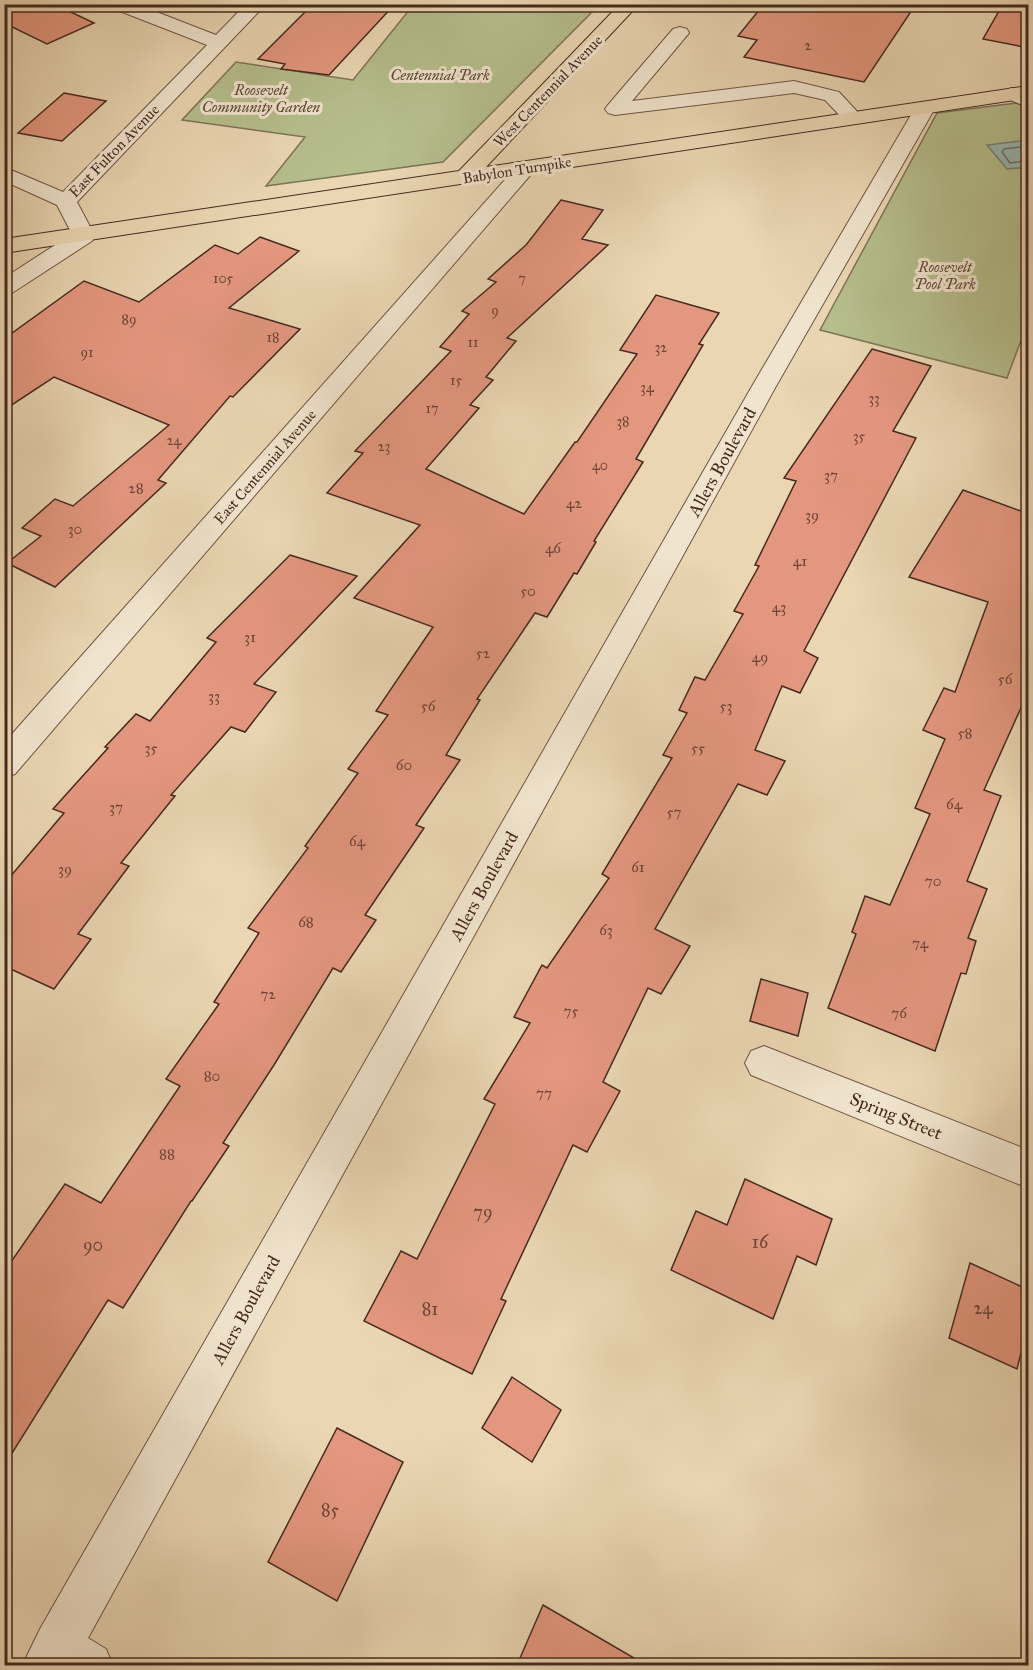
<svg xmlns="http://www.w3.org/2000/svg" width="1033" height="1670" viewBox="0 0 1033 1670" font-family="'IM FELL Great Primer',serif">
<rect width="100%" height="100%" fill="#ead6b3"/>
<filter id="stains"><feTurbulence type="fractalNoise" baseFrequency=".00333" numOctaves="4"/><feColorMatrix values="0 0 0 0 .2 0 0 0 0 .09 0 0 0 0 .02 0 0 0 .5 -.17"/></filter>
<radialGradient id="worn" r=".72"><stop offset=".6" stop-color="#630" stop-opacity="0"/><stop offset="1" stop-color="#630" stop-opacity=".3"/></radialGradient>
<g fill="#b6be8d" stroke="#7e7456" stroke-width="1.5">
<polygon points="414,4 599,5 443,162 266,186 305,137 182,120 236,62 353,80"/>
<polygon points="1016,103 1028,108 1028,336 1023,335 1007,378 820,330 937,113"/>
</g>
<polygon fill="#98b8b2" stroke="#777f78" stroke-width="1.5" points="1028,140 1028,167 1007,169 987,145"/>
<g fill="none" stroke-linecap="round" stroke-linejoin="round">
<polyline stroke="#6f7169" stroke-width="1.5" points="1028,146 1004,149 1002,152 1010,163 1028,161"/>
</g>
<g fill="#e4977f" stroke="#462a20" stroke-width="1.5">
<polygon points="4,4 54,4 94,23 47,44 4,23"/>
<polygon points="313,4 395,4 329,75 281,69 285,64 258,59"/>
<polygon points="764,4 916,4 864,82 744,57 757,40 738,36"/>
<polygon points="1003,4 1029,4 1029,48 983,39"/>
<polygon points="64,93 106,101 62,141 18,133"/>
<polygon points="561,200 603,210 582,239 608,245 507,338 516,341 486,377 493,380 470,405 479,408 426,469 524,514 575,442 577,442 637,354 620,350 656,295 719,313 699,344 703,345 636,459 643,462 594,541 596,542 577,574 574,573 547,617 535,613 477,699 480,700 446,755 460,760 416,825 424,828 365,915 376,920 341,972 333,968 274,1065 223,1143 229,1146 192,1201 191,1201 123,1308 108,1300 4,1466 4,1272 65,1184 101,1203 180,1086 166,1079 219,1004 214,1002 259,933 248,928 308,848 305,846 358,773 348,769 388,715 376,711 433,627 354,598 420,525 327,493 363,453 355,451 451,351 440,347 469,314 462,311 496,282 488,279 526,245"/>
<polygon points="260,237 299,251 229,308 300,329 233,397 230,396 158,480 166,483 55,587 7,563 41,536 22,528 55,499 73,506 169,425 54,377 4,410 4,339 84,281 139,302 215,245 238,254"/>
<polygon points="872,349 931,366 893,431 916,438 804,651 818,658 800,693 782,686 755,750 785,761 767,795 738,784 655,929 690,946 661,994 648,988 603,1082 620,1091 587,1152 573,1145 501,1299 506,1301 472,1374 364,1321 401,1251 417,1259 495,1104 484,1099 530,1023 514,1017 542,965 547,968 609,878 602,874 672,758 663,755 687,713 679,710 695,677 705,680 743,614 734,611 759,566 755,565 796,481 784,478"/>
<polygon points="963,490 1029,514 1029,690 984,790 1001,796 967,881 987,889 968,938 976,941 966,974 961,973 935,1051 828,1008 856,934 852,932 865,896 890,905 930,814 915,808 945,739 923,730 944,688 955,692 988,602 909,577"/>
<polygon points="290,555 357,576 254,684 276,692 245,732 231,727 171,795 175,796 121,863 129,866 78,934 91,939 54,989 4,966 4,884 64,813 53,809 108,748 105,747 136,714 150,721 216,642 207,638"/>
<polygon points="761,979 808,993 798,1036 750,1021"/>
<polygon points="745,1179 832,1219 816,1265 797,1256 773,1319 671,1270 696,1211 727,1225"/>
<polygon points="970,1263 1029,1290 1029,1321 1017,1369 949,1338"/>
<polygon points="512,1377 561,1410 532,1462 482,1428"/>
<polygon points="337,1428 403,1462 337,1601 268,1562"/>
<polygon points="543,1605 646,1665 517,1665"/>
</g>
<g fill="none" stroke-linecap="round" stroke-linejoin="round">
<g stroke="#6f5545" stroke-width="2">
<g id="minor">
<polygon points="109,4 136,4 216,35 246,4 266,4 77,202 95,236 92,241 12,293 4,295 4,278 72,234 57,205 4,181 4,167 63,192 207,45 112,8"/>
<polygon points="680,27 687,29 689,33 632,101 794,81 839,92 864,119 861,123 847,123 825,100 794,93 615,115 608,113 605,109 608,105 673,29"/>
<polygon points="1012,88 1028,94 1028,107 1005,98 1002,94 1005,90"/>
<polygon points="925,102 932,104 935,108 775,388 88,1638 106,1649 113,1666 22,1666 40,1629 751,388 915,108 918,104"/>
<polygon points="526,162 533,164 536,168 533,172 15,774 4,777 4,743 519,164"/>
<polygon points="764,1046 1028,1150 1028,1188 751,1075 745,1063 751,1051"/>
</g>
</g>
<g stroke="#462a20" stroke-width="2">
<polygon id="major" points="620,4 639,4 486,167 1028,86 1028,98 4,253 4,239 459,171"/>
</g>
<use href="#minor" fill="#f1e4ce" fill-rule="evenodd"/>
<use href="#major" fill="#ead6b3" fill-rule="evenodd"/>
</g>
<g text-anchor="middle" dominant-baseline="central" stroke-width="6" stroke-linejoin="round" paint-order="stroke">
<g font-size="14" fill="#6e4538">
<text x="808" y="45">2</text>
<text x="223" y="278">105</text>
<text x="522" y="278">7</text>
<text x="495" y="310">9</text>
<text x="129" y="319">89</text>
<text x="273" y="337">18</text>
<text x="473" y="342">11</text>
<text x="661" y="347">32</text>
<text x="87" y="352">91</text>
<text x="456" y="380">15</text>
<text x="647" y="387">34</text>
<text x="874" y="398">33</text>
<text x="432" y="408">17</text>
<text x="623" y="421">38</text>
<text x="859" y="436">35</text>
<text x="174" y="440">24</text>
<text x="384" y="446">23</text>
<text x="600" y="465">40</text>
</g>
<g font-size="15" font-style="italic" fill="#5c4836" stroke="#f1e4ce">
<text x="440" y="75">Centennial Park</text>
<text x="261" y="90">Roosevelt<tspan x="261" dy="17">Community Garden</tspan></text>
<text x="945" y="267">Roosevelt<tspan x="945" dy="17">Pool Park</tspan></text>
</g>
<g font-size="15" fill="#462a20" stroke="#f1e4ce">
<text transform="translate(548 91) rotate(-46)">West Centennial Avenue</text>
<text transform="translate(114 151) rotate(-46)">East Fulton Avenue</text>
<text transform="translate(517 170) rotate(-9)">Babylon Turnpike</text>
<text transform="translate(265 467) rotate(-49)">East Centennial Avenue</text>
</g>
<g font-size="15" fill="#6e4538">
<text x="831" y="475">37</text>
<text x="136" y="488">28</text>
<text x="574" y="503">42</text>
<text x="812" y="515">39</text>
<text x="75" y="529">30</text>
<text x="553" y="548">46</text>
<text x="800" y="561">41</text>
<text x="528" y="591">50</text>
<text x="779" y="607">43</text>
<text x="250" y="637">31</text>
<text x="483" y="653">52</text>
<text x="760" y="657">49</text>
<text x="1005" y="679">56</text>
<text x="214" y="696">33</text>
<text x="428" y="706">56</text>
<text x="726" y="706">53</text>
<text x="965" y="733">58</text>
<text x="151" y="748">35</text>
<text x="698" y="748">55</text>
<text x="404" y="765">60</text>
<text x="954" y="804">64</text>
<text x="116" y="807">37</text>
<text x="674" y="812">57</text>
<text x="357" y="841">64</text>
<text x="638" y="867">61</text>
<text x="65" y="869">39</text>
<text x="933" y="881">70</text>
<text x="306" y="922">68</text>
<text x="606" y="930">63</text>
<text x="920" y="943">74</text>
<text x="268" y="994">72</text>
<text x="571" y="1011">75</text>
<text x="899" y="1013">76</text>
<text x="212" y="1076">80</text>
<text x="544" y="1093">77</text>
<text x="167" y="1154">88</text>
</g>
<g font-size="18" fill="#462a20" stroke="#f1e4ce">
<text transform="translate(722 462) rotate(-61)">Allers Boulevard</text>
<text transform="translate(484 886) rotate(-61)">Allers Boulevard</text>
<text transform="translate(896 1116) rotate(22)">Spring Street</text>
<text transform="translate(246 1310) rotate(-61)">Allers Boulevard</text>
</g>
<g font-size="18" fill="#6e4538">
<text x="483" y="1212">79</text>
<text x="760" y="1242">16</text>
<text x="93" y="1245">90</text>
<text x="983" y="1308">24</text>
<text x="430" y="1309">81</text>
<text x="330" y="1510">85</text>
</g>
</g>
<rect width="1033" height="1670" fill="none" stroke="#ead6b3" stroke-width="24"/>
<rect x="6" y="6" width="1021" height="1658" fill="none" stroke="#462a20" stroke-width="3"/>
<rect x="12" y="12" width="1009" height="1646" fill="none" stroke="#462a20" stroke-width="1.5"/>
<rect width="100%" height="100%" filter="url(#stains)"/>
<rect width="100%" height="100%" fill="url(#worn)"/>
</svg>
